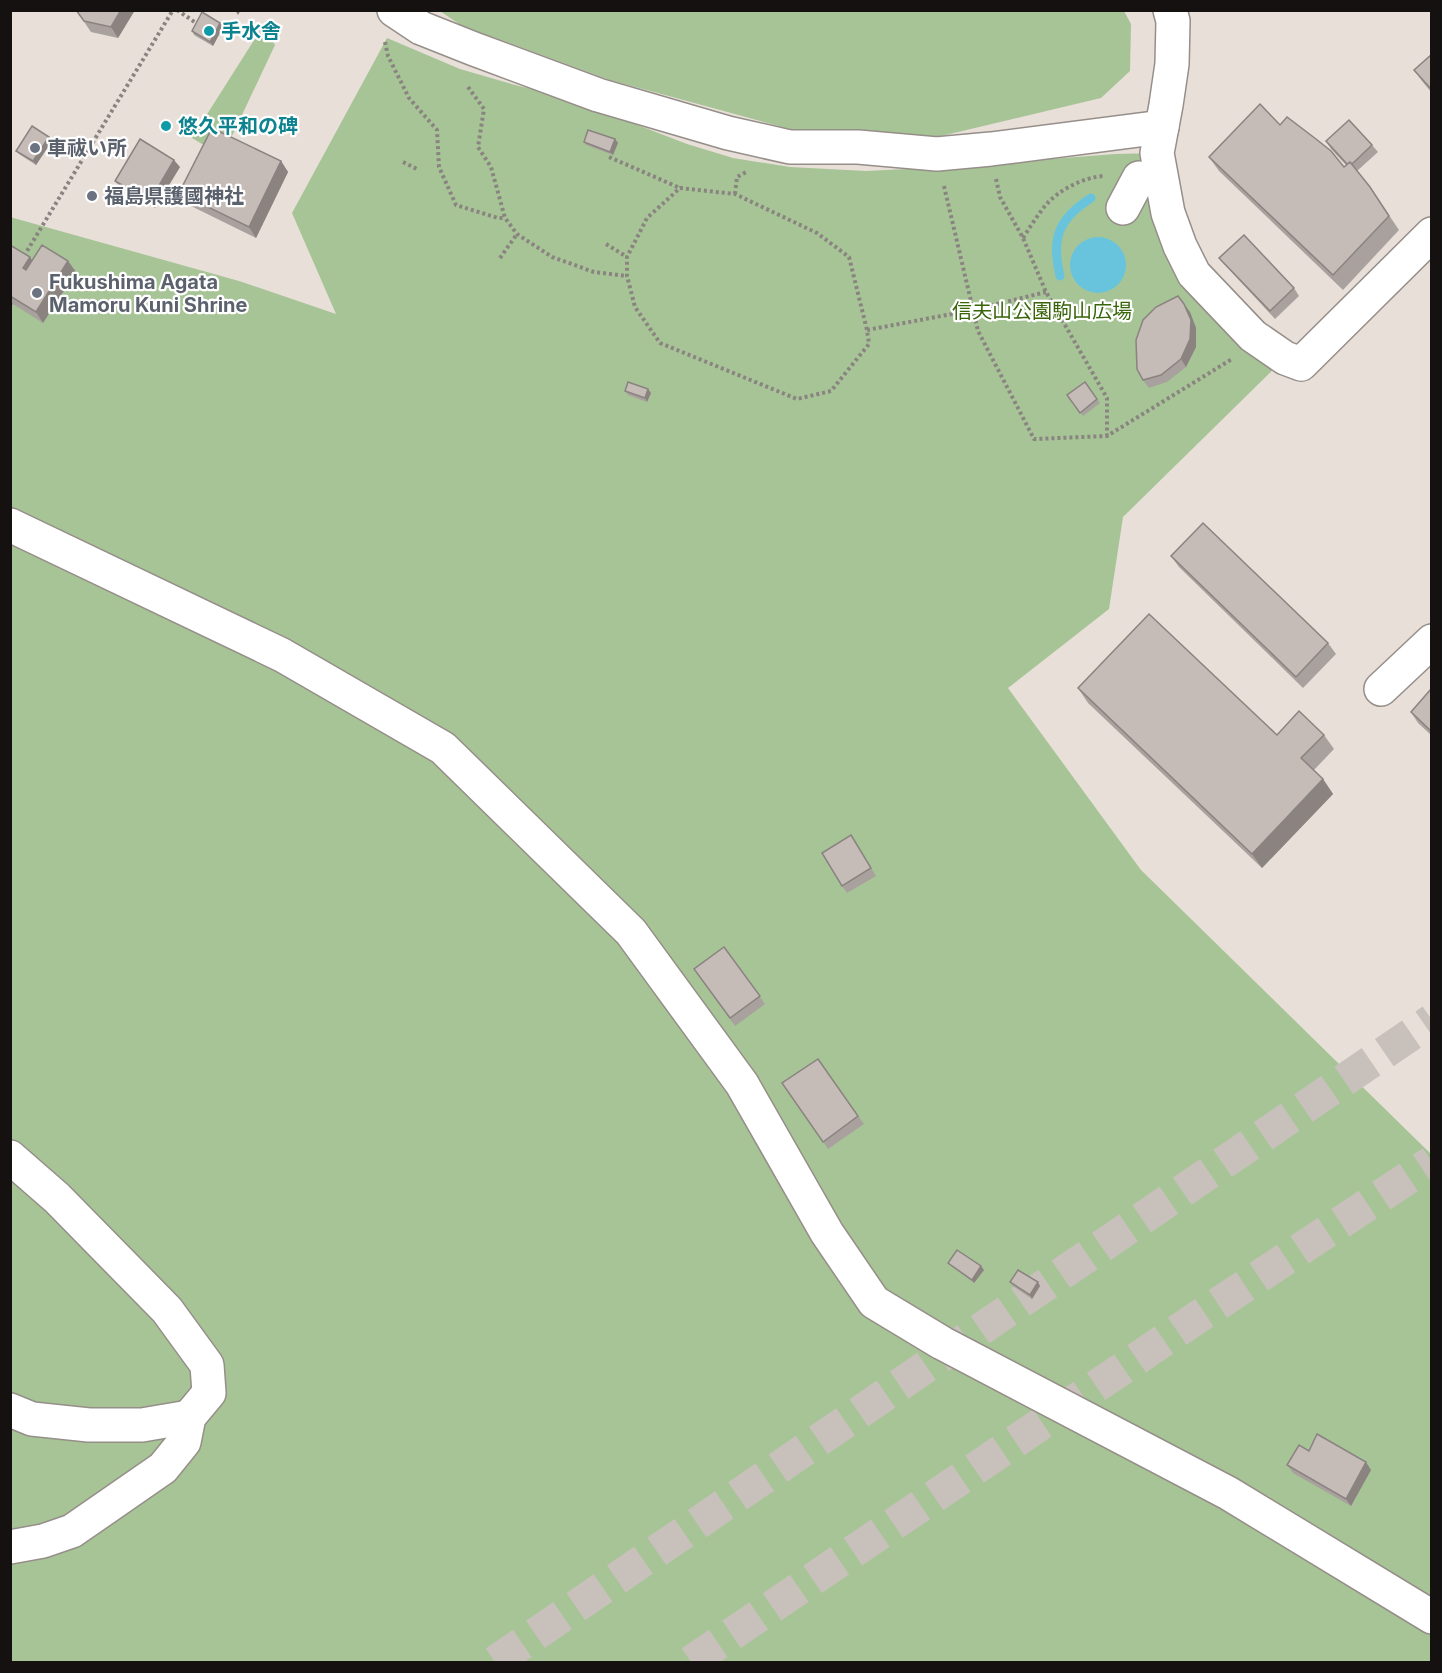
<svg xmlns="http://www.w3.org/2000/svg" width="1442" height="1673" viewBox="0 0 1442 1673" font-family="Inter,'Noto Sans JP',sans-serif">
<rect width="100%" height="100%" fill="#e8dfd9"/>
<g fill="#a7c496">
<polygon points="440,11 1124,11 1131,24 1130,71 1101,98 937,137 793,130 610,80 462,26"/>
<polygon points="263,26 275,45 232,136 218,130 207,147 192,138"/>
<polygon points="387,38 460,69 515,85 562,96 687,144 733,158 790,167 866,171 947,167 1115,154 1157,153 1180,246 1285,358 1123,517 1109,609 1008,688 1141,870 1431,1154 1431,1662 11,1662 10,217 239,281 336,314 292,213"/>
</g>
<circle fill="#68c4dd" cx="1098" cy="265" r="28"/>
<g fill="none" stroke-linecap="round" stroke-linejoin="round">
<path stroke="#68c4dd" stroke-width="9" d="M1060,276C1051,239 1058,219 1091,198"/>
<g stroke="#c8c0bb" stroke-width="33" stroke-dasharray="33 16" stroke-linecap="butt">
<polyline points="495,1662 1432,1020"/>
<polyline points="691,1662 1201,1315 1432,1162"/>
</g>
<g stroke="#968e89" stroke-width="36">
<g id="street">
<polyline points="394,10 421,28 474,49 598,95 728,133 790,147 858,147 937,154 991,149 1162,127"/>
<polyline points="1170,10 1173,21 1172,64 1166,105 1157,153 1168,213 1180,246 1194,274 1253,336 1285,358 1301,364 1432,234"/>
<polyline points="1123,208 1139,178"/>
<polyline points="10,525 282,655 443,748 631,932 742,1084 827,1233 874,1302 942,1343 1228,1493 1432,1617"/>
<polyline points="1381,689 1432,641"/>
<polyline points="10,1157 57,1198 167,1310 207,1365 209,1393 189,1417 184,1442 163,1468 72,1531 43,1541 10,1547"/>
<polyline points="10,1410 32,1419 89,1425 142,1425 189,1417"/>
</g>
</g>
<g stroke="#8a8480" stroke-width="4" stroke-dasharray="3 3" stroke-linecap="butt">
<polyline points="177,10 199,25"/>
<polyline points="385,42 388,56 409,98 437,130 439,167 456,205 498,218 505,218"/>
<polyline points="468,87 484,109 478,147 491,167 505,218 517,234 552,257 594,272 627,276"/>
<polyline points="609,157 680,188"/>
<polyline points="403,162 417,169"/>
<polyline points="996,179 1000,197 1023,238 1046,292 1107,398 1107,435"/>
<polyline points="944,186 978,331 1034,439 1107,436 1232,359"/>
<polygon points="680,188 735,194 817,233 849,257 867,330 869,344 831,391 797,399 660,343 635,307 627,276 627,257 647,218"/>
<polyline points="735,194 737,177 748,171"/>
<path d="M1023,238C1030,227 1037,216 1045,206C1058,190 1084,177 1104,176"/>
<polyline points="606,244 627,257"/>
<polyline points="24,256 173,10"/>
<polyline points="500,258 517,234"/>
<polyline points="867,330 973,310 1046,292"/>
</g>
<use href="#street" stroke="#fff" stroke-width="33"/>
</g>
<g fill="#a9a19d">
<polygon points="76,10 135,10 118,38 91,32"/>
<polygon points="223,27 213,46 194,35 192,31"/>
<polygon points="1431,55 1431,92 1422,81 1414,70"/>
<polygon points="1280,125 1344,167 1346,165 1331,149 1326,141 1372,145 1378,152 1357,171 1370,187 1399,230 1343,290 1219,171 1209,157"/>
<polygon points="615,139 618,143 613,155 586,145 584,142"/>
<polygon points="52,141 36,165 19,154 16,151"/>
<polygon points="281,161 288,172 256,238 187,204 179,193"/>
<polygon points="180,167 155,208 121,188 115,181"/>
<polygon points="10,245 30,257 32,261 68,261 76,272 43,323 13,304 10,308"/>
<polygon points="1219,258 1294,288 1299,296 1275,319 1225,265"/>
<polygon points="1190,312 1196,328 1196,347 1186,367 1167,382 1149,388 1143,380"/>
<polygon points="1085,382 1100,403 1083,416 1067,395"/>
<polygon points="648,389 651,393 647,402 628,395 625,391"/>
<polygon points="1171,556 1328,643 1336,654 1303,688 1179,567"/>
<polygon points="1078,688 1277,735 1324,735 1334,749 1314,770 1323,779 1333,794 1262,868 1088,703"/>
<polygon points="1431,690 1431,735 1418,723 1411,712"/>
<polygon points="851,835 876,876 847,893 842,886"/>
<polygon points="724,947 765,1004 735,1026 694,969"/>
<polygon points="818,1059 864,1124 828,1149 782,1083"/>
<polygon points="948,1263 984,1270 974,1283 951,1266"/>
<polygon points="1010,1282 1040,1286 1032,1299 1013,1286"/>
<polygon points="1309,1451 1371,1470 1351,1506 1293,1473 1287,1465"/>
</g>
<g fill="#8a8380">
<polygon points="121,10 135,10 118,38 111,27"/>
<polygon points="235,10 241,10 238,15"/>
<polygon points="220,23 223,27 213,46 210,42"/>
<polygon points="49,137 52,141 36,165 33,161"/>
<polygon points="615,139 618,143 613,155 610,152"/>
<polygon points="174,160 180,167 155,208 150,201"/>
<polygon points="281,161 288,172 256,238 249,227"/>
<polygon points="30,257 37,268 31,279 23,268"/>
<polygon points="68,261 76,272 43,323 36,312"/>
<polygon points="10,300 13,304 10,308"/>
<polygon points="1184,304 1190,312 1196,328 1196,347 1186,367 1181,359"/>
<polygon points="648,389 651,393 647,402 645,398"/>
<polygon points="1323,779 1333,794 1262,868 1252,854"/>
<polygon points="981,1266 984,1270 974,1283 972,1280"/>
<polygon points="1038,1282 1040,1286 1032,1299 1030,1295"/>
<polygon points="1366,1462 1371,1470 1351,1506 1346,1499"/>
</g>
<g fill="#c5bbb7" stroke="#8a8380" stroke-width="1.5">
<polygon points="76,10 121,10 111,27 84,21"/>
<polygon points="202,12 220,23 210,42 192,31"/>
<polygon points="1431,55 1431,89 1414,70"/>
<polygon points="1260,104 1280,125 1287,117 1316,139 1331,151 1344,167 1350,162 1370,187 1389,216 1333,275 1209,157"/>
<polygon points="1349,120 1372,145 1352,164 1350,162 1347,164 1326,141"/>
<polygon points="32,126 49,137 33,161 16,151"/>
<polygon points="212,128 281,161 249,227 179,193"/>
<polygon points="588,130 615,139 610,152 584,142"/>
<polygon points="140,139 174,160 150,201 115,181"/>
<polygon points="1244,235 1294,288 1270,311 1219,258"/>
<polygon points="10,245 30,257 23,268 26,270 42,245 68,261 36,312 10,296"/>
<polygon points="1178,296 1184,304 1191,320 1190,339 1181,359 1161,375 1143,380 1137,369 1136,340 1143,320 1156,307"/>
<polygon points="628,382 648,389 645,398 625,391"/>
<polygon points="1085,382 1097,399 1080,413 1067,395"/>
<polygon points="1203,523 1328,643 1296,677 1171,556"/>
<polygon points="1149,614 1277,735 1299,711 1324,735 1301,758 1323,779 1252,854 1078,688"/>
<polygon points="1431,689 1431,731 1411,712"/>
<polygon points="851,835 871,868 842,886 822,853"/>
<polygon points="724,947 760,996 730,1018 694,969"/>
<polygon points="818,1059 858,1116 823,1142 782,1083"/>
<polygon points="957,1250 981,1266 972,1280 948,1263"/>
<polygon points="1018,1270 1038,1282 1030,1295 1010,1282"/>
<polygon points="1317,1434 1366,1462 1346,1499 1287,1465 1299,1445 1309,1451"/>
</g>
<g fill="#0f9aa8" stroke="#fff" stroke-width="2">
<circle cx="209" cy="31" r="6"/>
<circle cx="166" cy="126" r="6"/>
</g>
<g fill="#6b7280" stroke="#fff" stroke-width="2">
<circle cx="35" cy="148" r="6"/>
<circle cx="92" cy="196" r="6"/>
<circle cx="37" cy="293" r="6"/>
</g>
<g text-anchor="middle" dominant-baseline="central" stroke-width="4.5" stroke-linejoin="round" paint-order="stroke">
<g font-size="20" font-weight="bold" fill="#0d838f" stroke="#fff" text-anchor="start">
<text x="221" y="31">手水舎</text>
<text x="178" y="126">悠久平和の碑</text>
</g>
<g font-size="20" font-weight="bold" fill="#5b616d" stroke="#fff" text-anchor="start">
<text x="47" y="148">車祓い所</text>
<text x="104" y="196">福島県護國神社</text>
<text x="49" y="282">Fukushima Agata<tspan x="49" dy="23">Mamoru Kuni Shrine</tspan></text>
</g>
<g font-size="20" fill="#38640a" stroke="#fff">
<text x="1042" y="311">信夫山公園駒山広場</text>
</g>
</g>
<rect width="1442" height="1673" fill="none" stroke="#141110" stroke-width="24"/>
</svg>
